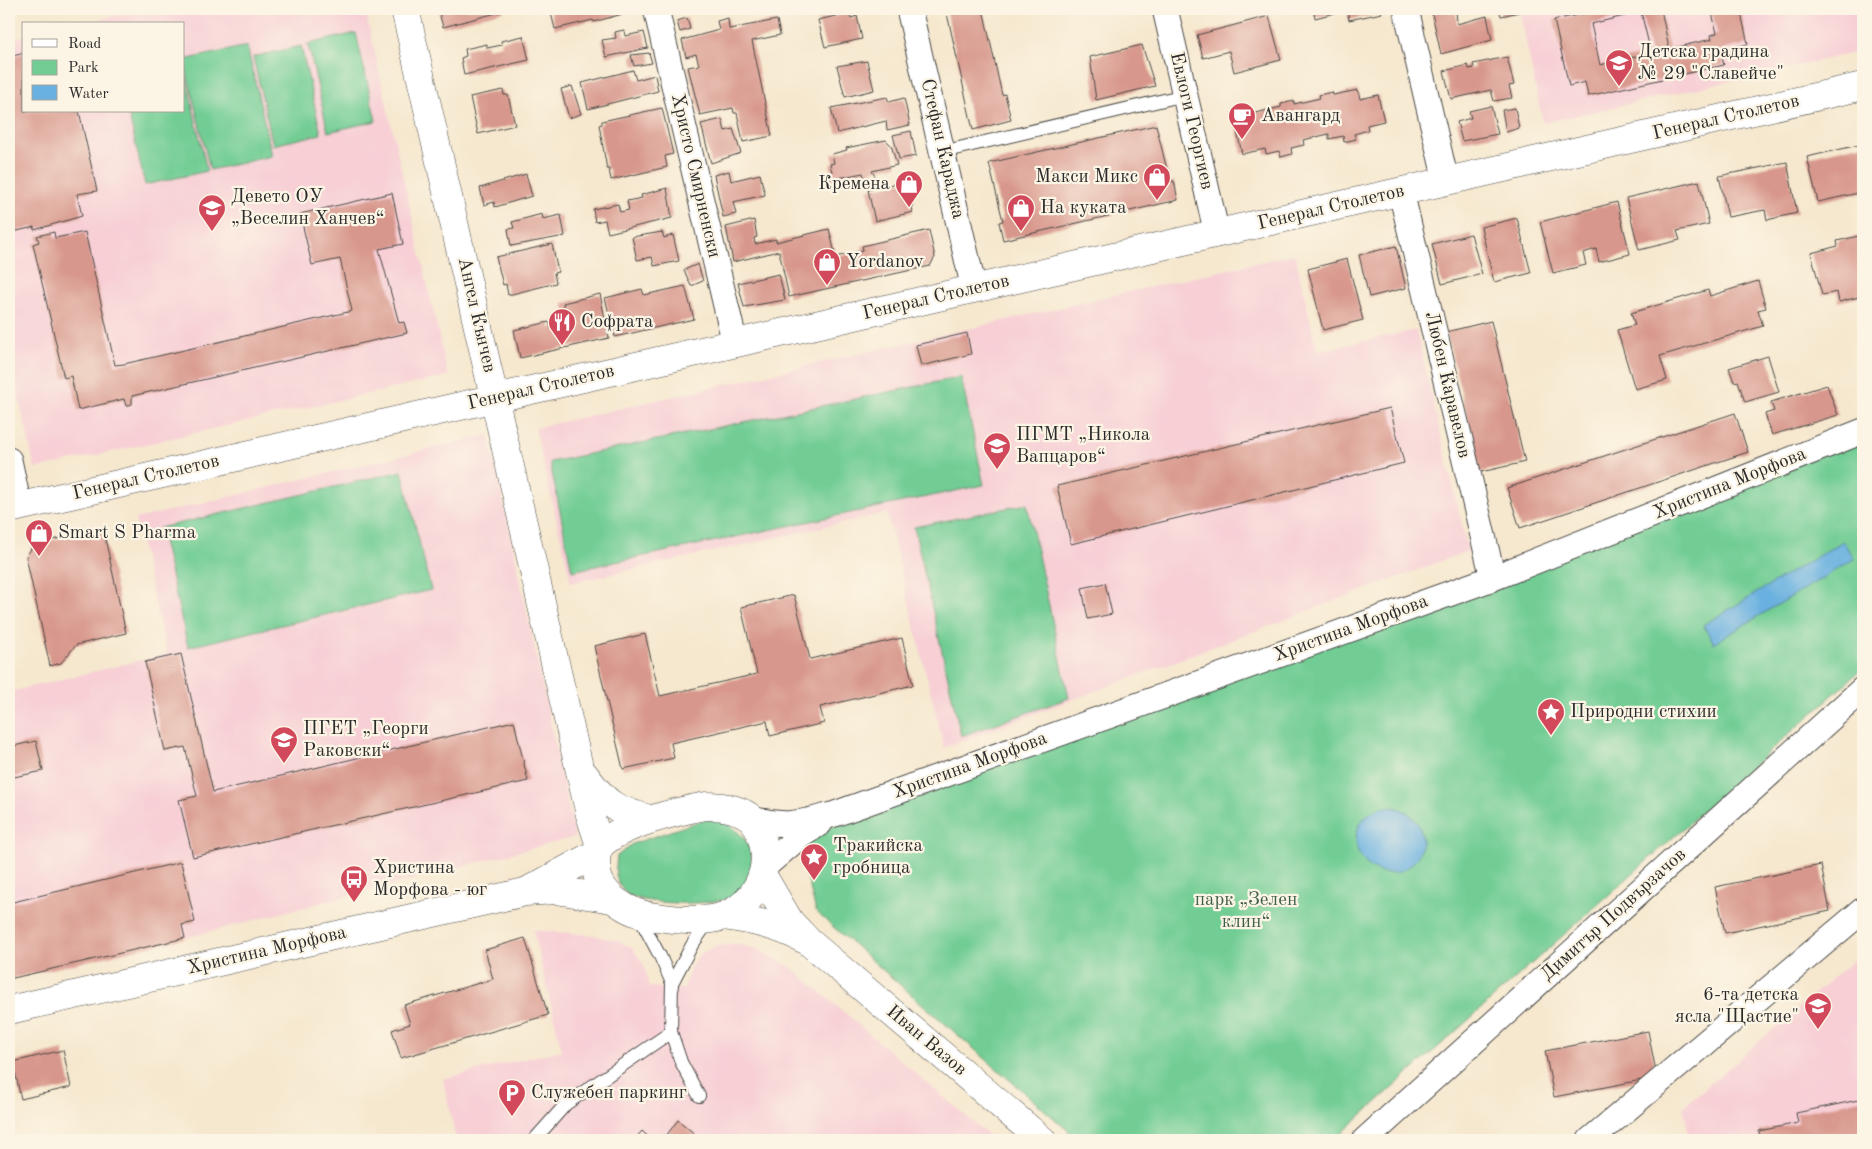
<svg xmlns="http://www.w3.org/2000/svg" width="1872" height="1149" viewBox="0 0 1872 1149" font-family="'Old Standard TT',serif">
<rect width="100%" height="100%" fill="#fcf5e5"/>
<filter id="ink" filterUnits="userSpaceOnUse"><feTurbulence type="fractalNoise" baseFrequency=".02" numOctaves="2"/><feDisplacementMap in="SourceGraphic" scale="10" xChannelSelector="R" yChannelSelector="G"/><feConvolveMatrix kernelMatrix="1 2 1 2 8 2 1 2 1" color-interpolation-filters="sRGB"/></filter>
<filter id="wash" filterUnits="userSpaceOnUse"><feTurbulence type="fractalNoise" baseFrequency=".0096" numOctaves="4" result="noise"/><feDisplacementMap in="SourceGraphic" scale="20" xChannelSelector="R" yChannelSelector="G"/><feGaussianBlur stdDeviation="1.12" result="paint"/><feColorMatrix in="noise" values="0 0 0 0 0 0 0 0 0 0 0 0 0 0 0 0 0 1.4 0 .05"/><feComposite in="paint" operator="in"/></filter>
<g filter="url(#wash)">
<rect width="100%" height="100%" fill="#f6e8cf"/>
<g fill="#f7cfd5">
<polygon points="146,9 365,9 448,376 35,469 9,352 9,40 24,36 24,111 184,111 184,24 80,24"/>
<polygon points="1519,9 1863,9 1863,51 1543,123"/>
<polygon points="1295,254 1317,351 1416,330 1468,551 944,748 887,513 571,583 535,428"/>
<polygon points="489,435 575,837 185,938 9,979 9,692 167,654 135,519"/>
<polygon points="533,930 592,935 619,941 633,949 644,965 649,987 684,989 691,965 700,954 716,946 735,944 757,949 791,967 994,1140 456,1140 443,1079 562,1050"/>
<polygon points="1863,952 1863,1140 1690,1140 1683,1107"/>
</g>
<g fill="#72cd94" stroke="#4e7c60">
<polygon points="356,33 376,121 328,132 308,44"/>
<polygon points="247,46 272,156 210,170 184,60"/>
<polygon points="301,46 321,134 273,145 253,57"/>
<polygon points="184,68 207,171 145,185 128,111 184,111"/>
<polygon points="961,377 984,485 572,571 550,462"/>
<polygon points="1863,434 1863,668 1334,1140 1079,1140 816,912 798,839"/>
<polygon points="402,471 431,590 188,647 160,528"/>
<polygon points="1027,504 1069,698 961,736 914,527"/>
<path d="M706,819C723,819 735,827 745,840C751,848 753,859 751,869C748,877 746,887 740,893C726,907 648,905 631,896C627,895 622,889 620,886C614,877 616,866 617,856L632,844Z"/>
</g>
<g fill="#69b1e0" stroke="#4a6e86">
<polygon points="1843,541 1854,559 1714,643 1703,625"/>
<circle cx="1389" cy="840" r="33"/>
</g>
<g id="blocks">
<g fill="#d8978c" fill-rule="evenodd">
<polygon points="438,9 504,9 504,11 443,27"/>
<polygon points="550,9 640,9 594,22 593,20 555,29"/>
<polygon points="946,9 983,9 1002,95 1005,94 1011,120 973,130"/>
<polygon points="1313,9 1380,9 1382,13 1349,20 1347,10 1315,18"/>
<polygon points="1431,9 1456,9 1457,24 1487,16 1492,40 1441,54"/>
<polygon points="1499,9 1519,9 1519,12 1501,16"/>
<path d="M1590,9H1661L1669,49L1712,39L1711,35L1717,33L1711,9H1740L1748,44L1720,50L1724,65L1588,96L1585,82L1569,86L1554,20L1591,12ZM1641,12L1651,53L1600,65L1591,24Z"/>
<polygon points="849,13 851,18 857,16 862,39 825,47 818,20"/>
<polygon points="1269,16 1281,60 1234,72 1229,51 1203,58 1197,35"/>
<polygon points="687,18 690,29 680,32 677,21"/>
<polygon points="728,18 729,29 777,20 780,35 752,41 772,136 743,142 737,113 734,113 733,108 700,115 688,67 699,65 696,54 686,57 682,40 719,30 717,21"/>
<polygon points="624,30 625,36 644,32 648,48 606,57 602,40 616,38 615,32"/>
<polygon points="523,36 529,60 464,75 461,58 466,56 465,49 487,44 487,48 502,45 501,41"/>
<polygon points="1142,45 1155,86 1096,100 1090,57"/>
<polygon points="24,53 24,111 79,111 97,191 77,194 82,216 34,230 34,227 9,233 9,57"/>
<polygon points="649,53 652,63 634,66 631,55"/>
<polygon points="1507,57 1514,85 1509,86 1512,98 1494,101 1491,90 1451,99 1444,71 1468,65 1469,69 1474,68 1473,64"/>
<polygon points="867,61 874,90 845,97 837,66"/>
<polygon points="633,70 636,80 655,75 658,91 588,109 582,83"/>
<polygon points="572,86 581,114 569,118 561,89"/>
<polygon points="503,90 504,95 508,95 515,125 478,134 470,97"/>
<polygon points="1358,90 1360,99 1378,95 1384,121 1367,125 1368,130 1354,134 1356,139 1344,142 1343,136 1329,139 1329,134 1303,140 1304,145 1291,148 1292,154 1281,157 1279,151 1266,154 1265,149 1242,154 1234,118 1281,107 1281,104 1294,101 1294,104 1320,98 1319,95 1332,92 1333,95"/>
<polygon points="887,97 889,102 904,98 910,125 887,130 886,121 837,133 831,108"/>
<polygon points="1491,106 1498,134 1462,141 1457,122 1471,118 1469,111"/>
<polygon points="662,108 673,154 665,156 667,167 611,180 609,169 607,169 599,125 602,124 602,121"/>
<polygon points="1515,108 1519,128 1506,132 1502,110"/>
<polygon points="722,119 725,131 733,129 741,153 711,163 701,124"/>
<polygon points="1156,125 1170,182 1174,181 1178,200 1003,240 999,222 1003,221 989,163"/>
<polygon points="911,131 916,156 899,159 893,135"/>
<polygon points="886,140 891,145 897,165 872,171 876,178 865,181 863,173 828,180 827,174 832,172 830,164 834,163 832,154 847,150 846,148"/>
<polygon points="1863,144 1863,192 1818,202 1807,157"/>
<polygon points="1787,162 1797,213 1767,220 1765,210 1728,217 1719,176"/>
<polygon points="729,171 731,181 760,174 765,195 733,202 736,214 723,217 714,175"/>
<polygon points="526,174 532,196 495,207 494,202 484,205 480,188"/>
<polygon points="909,180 915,200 911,201 913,212 875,221 868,190"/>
<polygon points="1699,181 1709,224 1677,231 1680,240 1639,250 1626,198"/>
<polygon points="667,188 672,218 608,233 605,220 595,222 593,209 618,204 620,212 629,210 627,201 642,198 641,195"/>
<polygon points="392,193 403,244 379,249 399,323 404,322 407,333 132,396 132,404 126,406 124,399 78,410 71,376 64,378 33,244 39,242 37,236 54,232 55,238 85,232 115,365 124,364 352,311 340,259 312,265 300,214"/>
<polygon points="1617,202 1630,254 1599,262 1596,249 1583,253 1586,265 1553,273 1540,222"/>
<polygon points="542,214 543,219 561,215 565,236 511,246 508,229 514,228 512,222"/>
<polygon points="1517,218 1531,273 1494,282 1481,227"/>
<polygon points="754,220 757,237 754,238 755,244 776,239 776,242 829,229 836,257 863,250 862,246 929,230 935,257 930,266 789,297 779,251 733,262 726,227"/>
<polygon points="662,232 664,238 673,235 679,261 654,266 652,257 637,260 632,237"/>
<polygon points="1471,234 1482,274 1442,284 1432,244"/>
<polygon points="1863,235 1863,296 1839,302 1837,292 1822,295 1811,253 1838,246 1837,241"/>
<polygon points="552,244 558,272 554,273 556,283 508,295 506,284 503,285 496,257"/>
<polygon points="1396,246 1406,288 1369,297 1359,255"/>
<polygon points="1347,259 1363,320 1323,330 1308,269"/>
<polygon points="698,264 703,281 691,286 684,270"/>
<polygon points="779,274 785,300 744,307 738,283"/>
<polygon points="1758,281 1766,308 1758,310 1763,326 1660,356 1667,380 1635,389 1617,330 1635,325 1631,313 1708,290 1710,296"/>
<polygon points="685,286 694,319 615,337 605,298 642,289 644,295"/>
<polygon points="600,294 609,338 520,358 514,330 549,322 551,328 560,326 559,318 567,317 563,303"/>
<polygon points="1491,321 1525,462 1481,472 1446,332"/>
<polygon points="967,333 971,354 921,366 916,345"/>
<polygon points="1768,356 1779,392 1745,402 1738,381 1734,382 1729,368"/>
<polygon points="1827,385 1838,415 1772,435 1765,414 1774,411 1771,402"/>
<polygon points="1390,408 1404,463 1071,544 1057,486"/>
<polygon points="1735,413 1748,452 1520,528 1507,488"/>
<polygon points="103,529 126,633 76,645 61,663 50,666 26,557 34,544"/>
<polygon points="1105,583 1112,614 1088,619 1082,588"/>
<polygon points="794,595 810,659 902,638 913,685 820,707 824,723 770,736 767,721 671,743 674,758 623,769 594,646 645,634 660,696 757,674 741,607"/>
<polygon points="181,654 213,792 514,721 528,781 193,857 179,800 197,796 185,747 165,751 145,662"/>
<polygon points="36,741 43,771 9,778 9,747"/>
<polygon points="181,862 195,922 182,925 185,938 9,979 9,903"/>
<polygon points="1821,865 1830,911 1725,933 1715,887"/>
<polygon points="525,938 548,1015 401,1058 392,1030 410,1024 404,1005 493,979 485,950"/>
<polygon points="1648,1031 1657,1077 1554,1097 1545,1051"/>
<polygon points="63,1050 71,1087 21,1099 13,1062"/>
<polygon points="1863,1099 1863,1136 1846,1140 1760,1140 1759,1131 1798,1123 1796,1113"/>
<polygon points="678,1120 702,1140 663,1140"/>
<polygon points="642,1131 652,1140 634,1140"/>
<polygon points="1230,1133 1234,1140 1224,1140 1222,1138"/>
</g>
</g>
</g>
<g filter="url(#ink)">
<use href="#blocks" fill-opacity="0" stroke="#494744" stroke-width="1"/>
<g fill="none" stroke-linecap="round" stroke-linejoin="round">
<g stroke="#494744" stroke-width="14">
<g id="service">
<polyline points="942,152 1185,95"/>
<polyline points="638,915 660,956 672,983 671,1032 681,1062 699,1096"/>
<polyline points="672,983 692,945 709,921"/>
<polyline points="534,1140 566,1104 671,1032"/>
</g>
</g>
<g stroke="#494744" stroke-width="27">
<g id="minor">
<polyline points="656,9 735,344"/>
<polyline points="909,9 974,289"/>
<polyline points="1165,9 1217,234"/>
<polyline points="1406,9 1446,181"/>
<polyline points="1401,192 1493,578"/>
<polyline points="9,460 19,507"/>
<path d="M752,819C787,828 801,823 835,814L1493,578L1863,431"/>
<polyline points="765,866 800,836 820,823"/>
<polyline points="1365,1140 1863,689"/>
<polyline points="1590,1140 1863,910"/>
</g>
</g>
<g stroke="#494744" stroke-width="29">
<g id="tertiary">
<polyline points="405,9 590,815 600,846"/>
<polyline points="9,509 1863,86"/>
<path d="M584,774C607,805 613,809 650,819"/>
</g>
</g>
<g stroke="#494744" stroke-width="29">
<g id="secondary">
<path d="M706,806C720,806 740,808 752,819C757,824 760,833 762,839C772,871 754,904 724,916C704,923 677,920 656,917C629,914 596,895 596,864C596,858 596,851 600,846C619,825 678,811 706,806Z"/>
<polyline points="763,876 790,922 809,942 1042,1140"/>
<polyline points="531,889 597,853"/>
<path d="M723,916C751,920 777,925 803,939"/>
<polyline points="9,1010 525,892 556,890 612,899"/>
</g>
</g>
<use href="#service" stroke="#fff" stroke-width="12"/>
<use href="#minor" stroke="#fff" stroke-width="25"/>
<use href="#tertiary" stroke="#fff" stroke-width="28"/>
<use href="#secondary" stroke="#fff" stroke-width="28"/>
</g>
</g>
<defs>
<g id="school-pin" transform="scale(1.4375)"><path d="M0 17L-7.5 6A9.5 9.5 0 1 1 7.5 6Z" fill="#d1495b" stroke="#fcf5e5"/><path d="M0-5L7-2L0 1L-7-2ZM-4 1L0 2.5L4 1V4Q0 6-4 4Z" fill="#fff"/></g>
<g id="cafe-pin" transform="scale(1.4375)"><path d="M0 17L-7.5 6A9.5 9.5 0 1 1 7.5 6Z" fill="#d1495b" stroke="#fcf5e5"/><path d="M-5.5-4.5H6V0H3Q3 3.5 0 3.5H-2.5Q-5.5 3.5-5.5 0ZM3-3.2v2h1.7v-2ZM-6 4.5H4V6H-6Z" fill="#fff"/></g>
<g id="shop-pin" transform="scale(1.4375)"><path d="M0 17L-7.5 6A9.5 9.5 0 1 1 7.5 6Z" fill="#d1495b" stroke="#fcf5e5"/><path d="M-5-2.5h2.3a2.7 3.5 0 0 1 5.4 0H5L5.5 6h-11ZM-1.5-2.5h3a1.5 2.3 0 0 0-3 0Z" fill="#fff"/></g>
<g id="restaurant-pin" transform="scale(1.4375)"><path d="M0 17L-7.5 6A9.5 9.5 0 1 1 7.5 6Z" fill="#d1495b" stroke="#fcf5e5"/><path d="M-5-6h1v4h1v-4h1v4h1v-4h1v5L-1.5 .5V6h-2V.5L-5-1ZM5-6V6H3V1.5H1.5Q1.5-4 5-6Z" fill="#fff"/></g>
<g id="sight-pin" transform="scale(1.4375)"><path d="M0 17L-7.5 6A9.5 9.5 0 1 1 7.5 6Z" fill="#d1495b" stroke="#fcf5e5"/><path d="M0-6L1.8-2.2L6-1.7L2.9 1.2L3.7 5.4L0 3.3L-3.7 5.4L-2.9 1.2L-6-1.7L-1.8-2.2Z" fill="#fff"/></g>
<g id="bus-pin" transform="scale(1.4375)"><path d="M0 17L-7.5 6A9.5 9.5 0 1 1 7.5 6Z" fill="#d1495b" stroke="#fcf5e5"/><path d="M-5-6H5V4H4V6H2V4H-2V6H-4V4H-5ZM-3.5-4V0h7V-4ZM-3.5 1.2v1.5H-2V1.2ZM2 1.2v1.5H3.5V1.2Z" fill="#fff"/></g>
<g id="parking-pin" transform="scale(1.4375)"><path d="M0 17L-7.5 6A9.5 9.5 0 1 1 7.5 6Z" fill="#d1495b" stroke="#fcf5e5"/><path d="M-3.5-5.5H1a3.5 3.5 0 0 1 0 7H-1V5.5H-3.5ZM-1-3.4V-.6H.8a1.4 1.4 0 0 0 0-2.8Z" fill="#fff"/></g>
</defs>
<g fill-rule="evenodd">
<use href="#school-pin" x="1619" y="63"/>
<use href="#cafe-pin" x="1242" y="116"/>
<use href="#shop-pin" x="1157" y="177"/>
<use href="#shop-pin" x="909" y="184"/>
<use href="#school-pin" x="212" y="208"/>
<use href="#shop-pin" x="1021" y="208"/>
<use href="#shop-pin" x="827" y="262"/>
<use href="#restaurant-pin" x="562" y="322"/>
<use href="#school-pin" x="997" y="446"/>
<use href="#shop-pin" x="39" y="533"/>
<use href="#sight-pin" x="1551" y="712"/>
<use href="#school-pin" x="284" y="740"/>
<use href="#sight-pin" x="814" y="857"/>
<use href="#bus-pin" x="354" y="879"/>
<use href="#school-pin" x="1818" y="1006"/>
<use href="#parking-pin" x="512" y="1093"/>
</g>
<g text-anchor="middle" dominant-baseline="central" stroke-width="4.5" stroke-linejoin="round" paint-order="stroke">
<g font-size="19" fill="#2b2b2b" stroke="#fcf5e5" text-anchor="start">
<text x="1638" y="52">Детска градина<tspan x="1638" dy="22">№ 29 "Славейче"</tspan></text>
<text x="1261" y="116">Авангард</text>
<text x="1138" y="177" text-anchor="end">Макси Микс</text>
<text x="890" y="184" text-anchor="end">Кремена</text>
<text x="231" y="197">Девето ОУ<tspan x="231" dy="22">„Веселин Ханчев“</tspan></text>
<text x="1040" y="208">На куката</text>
<text x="846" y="262">Yordanov</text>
<text x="581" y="322">Софрата</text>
<text x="1016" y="435">ПГМТ „Никола<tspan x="1016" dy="22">Вапцаров“</tspan></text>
<text x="58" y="533">Smart S Pharma</text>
<text x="1570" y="712">Природни стихии</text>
<text x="303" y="729">ПГЕТ „Георги<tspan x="303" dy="22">Раковски“</tspan></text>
<text x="833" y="846">Тракийска<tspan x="833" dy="22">гробница</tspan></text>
<text x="373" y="868">Христина<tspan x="373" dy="22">Морфова - юг</tspan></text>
<text x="1799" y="995" text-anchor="end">6-та детска<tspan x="1799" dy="22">ясла "Щастие"</tspan></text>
<text x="531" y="1093">Служебен паркинг</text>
</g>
<g font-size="19" fill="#2b2b2b" stroke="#fcf5e5">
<text transform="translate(1726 118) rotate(-13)">Генерал Столетов</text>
<text transform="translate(1191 121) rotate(77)">Евлоги Георгиев</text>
<text transform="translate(942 149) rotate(77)">Стефан Караджа</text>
<text transform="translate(695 176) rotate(77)">Христо Смирненски</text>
<text transform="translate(1331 208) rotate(-13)">Генерал Столетов</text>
<text transform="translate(936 298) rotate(-13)">Генерал Столетов</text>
<text transform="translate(476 315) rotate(77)">Ангел Кънчев</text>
<text transform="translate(1447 385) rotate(77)">Любен Каравелов</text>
<text transform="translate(541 388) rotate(-13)">Генерал Столетов</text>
<text transform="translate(146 478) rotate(-13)">Генерал Столетов</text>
<text transform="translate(1730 484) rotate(-22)">Христина Морфова</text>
<text transform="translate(1351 629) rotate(-20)">Христина Морфова</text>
<text transform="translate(970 766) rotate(-20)">Христина Морфова</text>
<text transform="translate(1614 915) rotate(-42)">Димитър Подвързачов</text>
<text transform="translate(267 951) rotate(-13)">Христина Морфова</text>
<text transform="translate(926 1041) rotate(40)">Иван Вазов</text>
</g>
<g font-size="19" fill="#405c4a" stroke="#fcf5e5">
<text x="1246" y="900">парк „Зелен<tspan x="1246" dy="22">клин“</tspan></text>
</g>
</g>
<rect width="1872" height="1149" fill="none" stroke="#fcf5e5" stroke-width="30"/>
<rect x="22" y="22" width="162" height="90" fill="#fcf5e5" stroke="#a8a49b"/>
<rect x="32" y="39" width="25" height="8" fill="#ffffff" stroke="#a8a49b"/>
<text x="68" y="48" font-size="15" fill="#2b2b2b">Road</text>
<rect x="32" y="60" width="25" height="15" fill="#72cd94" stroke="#a8a49b"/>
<text x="68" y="72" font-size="15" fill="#2b2b2b">Park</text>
<rect x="32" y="85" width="25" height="15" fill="#69b1e0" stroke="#a8a49b"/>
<text x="68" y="98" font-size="15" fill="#2b2b2b">Water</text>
</svg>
